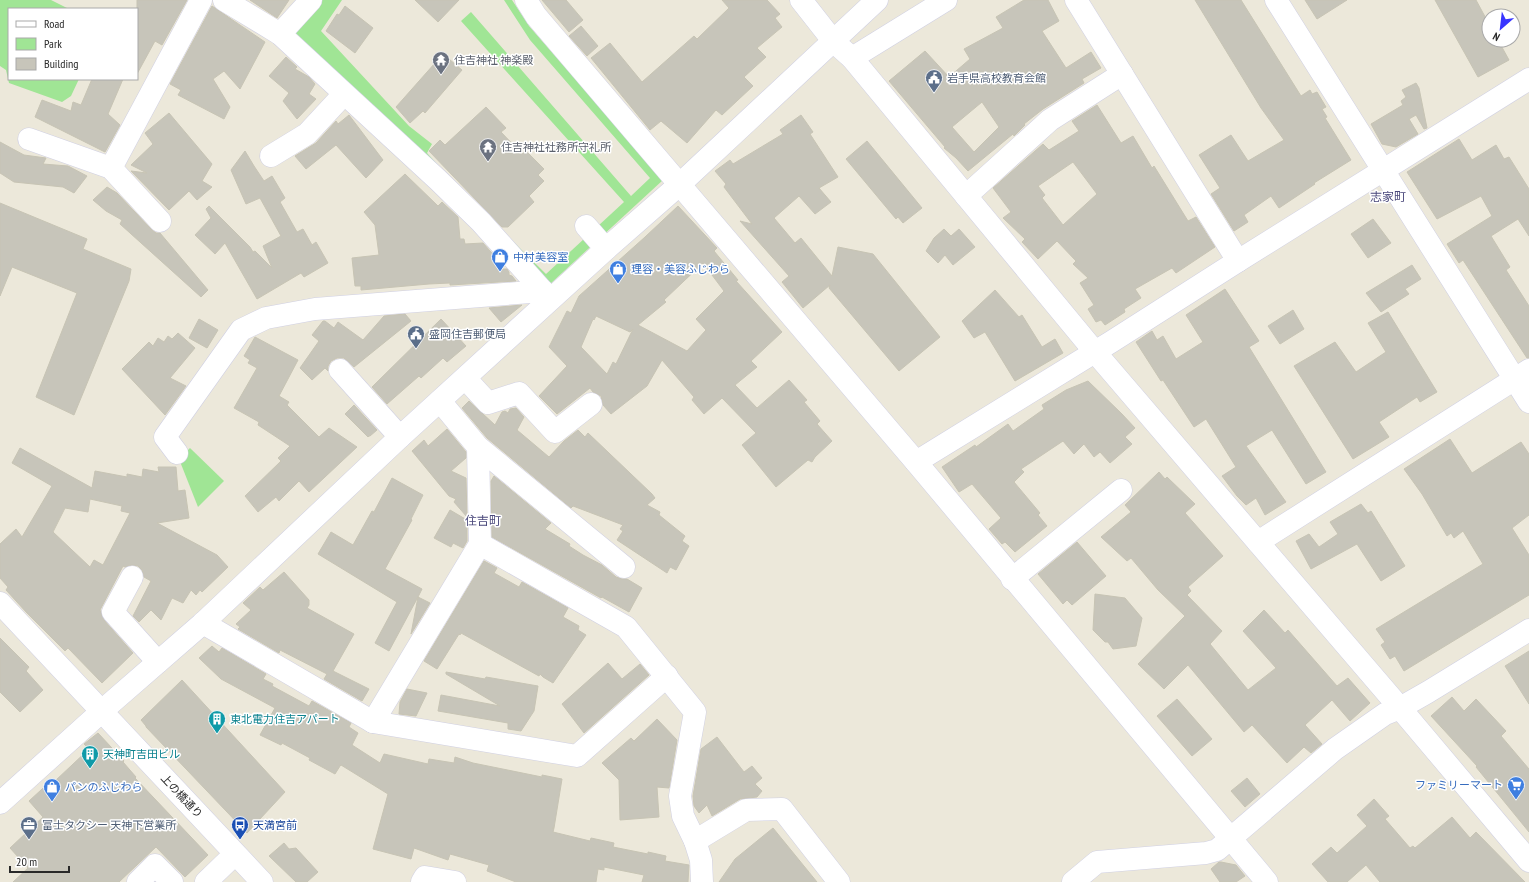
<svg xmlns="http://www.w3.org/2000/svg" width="1529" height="882" viewBox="0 0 1529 882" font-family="'PT Sans Narrow','Noto Sans JP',sans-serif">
<rect width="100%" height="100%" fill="#ece8da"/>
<g fill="#a0e595">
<polygon points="0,0 51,0 69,9 9,9 9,79 79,79 71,96 62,102 9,83 6,70 0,66"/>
<polygon points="317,0 342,0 321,31 409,126 432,144 427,153 460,189 546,274 624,202 461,21 471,12 631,196 650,178 530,40 504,0 512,0 529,26 663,180 549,285 292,36"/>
<polygon points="190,448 224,481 198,507 179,459"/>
</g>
<g fill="#c7c5ba" stroke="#c7c4b4" fill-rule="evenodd">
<polygon points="137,0 187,0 162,45 155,41 137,74"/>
<polygon points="250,0 289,0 277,18"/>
<polygon points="415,0 459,0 438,22"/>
<polygon points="542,0 566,0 583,20 569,32"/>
<polygon points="722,0 767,0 780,14 775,18 782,27 757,48 766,57 744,77 753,86 722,115 716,110 687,143 661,121 650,130 591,58 610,43 642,82 694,36 697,39 729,8"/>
<path d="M1024,0H1048L1059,21L1042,31L1066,68L1091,52L1101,68L1082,79L1084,83L1043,109L1024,124L1025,125L1014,136L1013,134L968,171L956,158L944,148L945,147L889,81L925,51L949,77L970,59L964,49L1003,28L996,17ZM982,102L999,127L974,152L952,127Z"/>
<polygon points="1195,0 1241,0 1301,96 1310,90 1312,94 1317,92 1326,107 1322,109 1327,117 1325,118 1351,160 1314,183 1315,184 1279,208 1271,196 1244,215 1248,222 1234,231 1211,194 1220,188 1199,155 1231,135 1248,161 1284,140 1261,108"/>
<polygon points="1305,0 1347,0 1317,19"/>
<polygon points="1435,0 1476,0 1489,24 1489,40 1498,40 1509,60 1478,77"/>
<polygon points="212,6 265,42 240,89 224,71 213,79 230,107 224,119 178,95 181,90 170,84"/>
<polygon points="345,6 373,28 355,53 326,31 337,14 339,15"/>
<polygon points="581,26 598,46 587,56 569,36"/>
<polygon points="443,54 462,70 425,113 423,111 410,123 396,107"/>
<polygon points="286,57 297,67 295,69 309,77 315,84 309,94 316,99 297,119 283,101 289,93 269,76"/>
<polygon points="92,79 123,79 108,114 120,125 105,152 35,117 42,100 71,111 73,102 81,105"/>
<polygon points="1416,83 1419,88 1427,128 1424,129 1416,115 1409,119 1418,134 1396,147 1382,144 1371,124 1403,105 1401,101 1406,97 1402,90"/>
<path d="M1097,105L1121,143L1133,136L1152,168L1154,166L1188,221L1196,217L1215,247L1176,273L1172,268L1135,289L1141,298L1124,309L1125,312L1105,325L1101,320L1096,322L1088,309L1094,305L1080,283L1088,278L1073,264L1076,261L1057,241L1038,259L1022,242L1025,239L1003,218L1011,212L993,188L1043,144L1049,150L1079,131L1072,121ZM1073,162L1097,194L1063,225L1042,198L1045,195L1038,186Z"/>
<polygon points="486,107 506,128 501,132 522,154 526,151 544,169 538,175 544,181 529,196 534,202 508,227 502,227 429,151 440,140 445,145"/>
<polygon points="169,113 212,164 202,181 212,187 197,200 189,191 169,210 131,171 147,173 131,165 153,144 145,133"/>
<polygon points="349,115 383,160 366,178 336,145 306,169 295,156 316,143 336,121 338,124"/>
<polygon points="801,115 813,132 810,134 838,177 819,188 831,202 815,214 799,196 774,218 795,243 801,238 832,276 838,247 873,254 940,337 899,371 829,288 830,285 803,308 782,282 789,276 740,221 752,224 724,187 726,184 715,171 730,160 733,164 783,134 780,130"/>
<polygon points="1459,139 1472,160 1496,145 1504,159 1509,157 1529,189 1529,236 1518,219 1491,236 1510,267 1506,270 1529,306 1529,358 1527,358 1463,260 1459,263 1447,244 1492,216 1481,196 1437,219 1407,172"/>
<polygon points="867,141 922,208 903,223 898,217 896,219 846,159"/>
<polygon points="0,142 24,155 46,158 43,164 68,166 87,176 74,193 63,187 14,182 0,173"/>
<polygon points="245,151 254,166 264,181 272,176 285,198 280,202 297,232 303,229 312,245 316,242 328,263 304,277 301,273 257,299 225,243 215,254 195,235 211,218 206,209 209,206 250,247 253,252 255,251 272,268 263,246 281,236 260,198 246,204 231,170"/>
<polygon points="405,174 438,206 442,202 458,217 460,239 464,239 465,244 483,243 498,260 498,269 507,269 509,272 509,275 512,276 516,281 450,285 450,283 429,284 361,290 361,286 355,286 352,258 379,255 375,225 364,212"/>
<polygon points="107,187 117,193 151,229 156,233 160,233 208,290 201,297 120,224 122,220 106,211 93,200"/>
<polygon points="0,203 87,239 83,249 131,269 129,281 74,415 36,397 77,293 12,267 0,296"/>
<path d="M678,206L717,248L714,251L738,280L736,281L782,332L751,361L757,367L735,385L757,408L789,380L807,400L804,402L820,421L817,424L832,441L815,457L812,462L808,460L776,487L742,445L756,433L722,398L704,414L692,400L694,397L662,360L647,386L611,414L603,405L601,396L593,392L590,388L557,414L539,396L567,366L549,347L567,311L571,313L579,296L645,237ZM703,263L724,291L696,319L706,330L687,351L638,325L666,302L664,300ZM596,316L630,332L633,329L616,364L613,362L607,374L581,347L593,319L594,320Z"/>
<polygon points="1373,219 1391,243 1368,258 1351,234"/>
<polygon points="944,229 951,236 959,229 975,247 953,265 945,255 938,263 926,251 934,238"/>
<polygon points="1412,265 1421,279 1405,289 1409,294 1381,312 1366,293"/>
<polygon points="1225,289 1259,341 1249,347 1326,472 1306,484 1272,430 1246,446 1286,502 1265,515 1256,498 1246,505 1237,496 1222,476 1236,467 1206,419 1194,427 1163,380 1161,381 1136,342 1152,331 1157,340 1163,336 1176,359 1203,342 1186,315"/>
<polygon points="995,290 1019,317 1022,315 1042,347 1055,339 1063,353 1015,381 985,332 974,338 962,321"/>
<polygon points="522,305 501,322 489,308"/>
<polygon points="1293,310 1304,329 1280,344 1268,326"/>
<polygon points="1388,312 1437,392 1420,402 1417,397 1379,422 1389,437 1353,459 1294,366 1335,342 1356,372 1386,352 1368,323"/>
<polygon points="405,314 411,321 354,367 344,358 337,358 331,361 328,366 328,371 325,368 312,380 300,368 319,341 312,335 323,321 325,321 334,328 338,322 363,340 384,316"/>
<polygon points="199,319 218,330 207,348 189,338"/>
<polygon points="441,319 466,346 447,362 443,358 421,378 419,376 387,404 372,387"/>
<polygon points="178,333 195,348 170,378 186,386 165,415 122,369 149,342 153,346 158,338 164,342 168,336 172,339"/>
<polygon points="255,337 298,360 279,396 289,402 287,405 319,437 329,428 357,447 309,492 299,481 279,501 276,497 258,512 245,496 281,461 278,458 290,446 258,425 259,422 234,408 257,368 248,363 250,360 244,356"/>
<polygon points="1088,381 1122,414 1135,428 1125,437 1132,444 1110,463 1100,452 1094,457 1084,444 1074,454 1063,441 1021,469 1024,472 1014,482 1040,513 1038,515 1047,526 1015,552 1005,542 1002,544 989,529 1001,518 972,484 959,492 942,467 975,445 976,447 1008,424 1013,431 1044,409 1042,405 1066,390"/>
<polygon points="469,401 495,425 502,412 505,411 508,413 510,409 516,408 524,417 517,430 549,457 564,441 578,430 585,437 588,433 652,494 655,498 647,505 660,512 659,515 685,536 682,541 689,546 676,570 670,567 667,573 617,540 623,531 620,529 623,525 573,506 571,508 487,438 462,408"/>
<polygon points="354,405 377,430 370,436 369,436 368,437 345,414"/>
<polygon points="447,429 466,452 466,458 451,471 466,478 467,517 454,502 456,499 449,496 412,451 424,440 428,446"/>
<polygon points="1450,439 1472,473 1521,442 1529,454 1529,515 1512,528 1529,555 1529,595 1404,671 1395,656 1390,659 1381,645 1385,642 1376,629 1483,564 1463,531 1454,538 1451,533 1447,536 1422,494 1404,469"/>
<path d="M20,448L92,488L95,471L127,477V474L142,477L143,469L159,472L158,467H176L178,491L185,490L189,518L157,523L217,555L228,567L202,592L200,590L196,595L191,590L183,603L172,598L161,620L151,610L139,622L133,616L151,581L144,577L142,570L138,566L132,565L125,567L123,566L100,610L104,620L133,653L102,683L68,648L65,651L27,613L6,590L8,587L0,578V544L16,529L22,537L52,486L12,463ZM90,499L122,506L121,511L130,513L103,565L94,560L90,567L53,532L65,508L88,512Z"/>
<polygon points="1159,472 1165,479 1167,477 1195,504 1185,513 1223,556 1188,587 1191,591 1187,595 1222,631 1210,644 1248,690 1276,668 1243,631 1264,610 1285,633 1288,630 1337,686 1348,678 1370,703 1350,721 1332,700 1305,725 1322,744 1311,753 1304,747 1287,763 1252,725 1244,732 1188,665 1164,689 1138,664 1185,616 1158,590 1131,558 1127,561 1101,537 1131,512 1125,505"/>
<polygon points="494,476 551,523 545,529 570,544 569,546 583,555 602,565 616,577 622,579 627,579 642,588 629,612 602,597 601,598 492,537 491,481"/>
<polygon points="392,478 423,495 411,519 412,520 385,569 422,589 418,597 430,603 411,634 418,597 389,651 375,643 397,602 318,554 331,532 353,545 372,511 374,512"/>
<polygon points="1361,504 1368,513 1371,511 1405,566 1381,581 1357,544 1311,569 1296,541 1309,534 1319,547 1338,534 1330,522"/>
<polygon points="450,510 467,520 467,541 463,548 453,543 451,547 434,538"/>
<polygon points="1077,542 1106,576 1072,605 1067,600 1063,604 1038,574"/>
<polygon points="484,561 497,568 494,573 519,587 522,582 568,608 563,617 579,626 578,630 586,635 553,683 543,677 540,674 539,676 461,633 460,635 459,634 437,669 424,661"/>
<polygon points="284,572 309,600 309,605 307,608 354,634 333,671 369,689 362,701 324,679 327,674 280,650 279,653 238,629 240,627 236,624 251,610 243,603 260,587 263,590"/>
<polygon points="1095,594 1125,598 1142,618 1136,646 1113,649 1108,642 1105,642 1093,630"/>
<polygon points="0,638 29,667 26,671 43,690 20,712 0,692"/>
<polygon points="212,646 219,652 222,648 266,674 263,679 273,684 272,686 309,706 312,701 351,723 349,727 358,733 352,745 380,763 384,754 428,764 429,759 454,763 455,757 473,763 542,777 542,775 562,779 554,828 552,828 554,828 553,832 590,841 591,838 614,843 613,847 648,854 648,852 666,856 665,861 689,865 688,882 642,882 644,875 604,867 604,870 598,869 596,882 516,882 487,871 489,865 450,854 448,860 414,848 411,859 373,849 388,794 341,765 340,766 335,774 309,760 310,758 282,743 281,745 260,735 275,708 221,679 199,658"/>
<polygon points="1529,651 1529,704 1505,666"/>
<polygon points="608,663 622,679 640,664 649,675 584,733 562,704"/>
<polygon points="446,672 485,679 486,677 538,686 534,711 521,731 508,729 508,723 438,711 441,695 500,706 446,674"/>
<polygon points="182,680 285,792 247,833 146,727 146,726 141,720"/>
<polygon points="407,689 427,693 416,716 399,714 400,702"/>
<polygon points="1452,697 1464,711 1476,699 1506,731 1501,736 1529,769 1529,832 1476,767 1477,766 1431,716"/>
<polygon points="1177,699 1212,739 1192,756 1157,716"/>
<polygon points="657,719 677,740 669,788 657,787 659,817 620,820 619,780 602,763 631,738 634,741"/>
<polygon points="98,733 124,761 123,762 136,777 135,778 208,855 185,877 156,847 119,882 13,882 28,868 10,848 43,817 29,801 53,779 55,781 89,749 84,744"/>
<polygon points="717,737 744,772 752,766 762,778 755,784 762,791 757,797 740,799 712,816 707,805 699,813 694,806 693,796 701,749"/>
<polygon points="1247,778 1260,794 1245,807 1231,791"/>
<polygon points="1374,799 1389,816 1385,819 1410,848 1413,846 1415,848 1452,817 1470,838 1476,832 1525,882 1380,882 1366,865 1347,882 1328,882 1312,864 1331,847 1337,853 1367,826 1357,815"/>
<polygon points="773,828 817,882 719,882 735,859"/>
<polygon points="284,843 289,849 296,848 318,872 307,882 296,882 269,856"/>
<polygon points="1219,862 1221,862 1236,865 1245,876 1236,882 1220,882 1211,869"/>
</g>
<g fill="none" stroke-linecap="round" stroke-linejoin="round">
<g stroke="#d0d0e3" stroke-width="23">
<g id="minor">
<polyline points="224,0 280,34 438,180 481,222 550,299"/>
<polyline points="526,0 536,16 916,462 1267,882"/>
<polyline points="801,0 834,42 852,58 1095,352 1400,708 1529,861"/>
<polyline points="1076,0 1238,261"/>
<polyline points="1276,0 1529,402"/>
<polyline points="280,34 311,0"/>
<polyline points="852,58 946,0"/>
<polyline points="29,139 111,168 160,221"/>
<polyline points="271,156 307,134 344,94"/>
<polyline points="111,168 201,0"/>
<polyline points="966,196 1050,120 1122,74"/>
<polyline points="586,226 606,249"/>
<polyline points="340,370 400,437"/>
<polyline points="465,378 488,403 519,393 555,432 591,404"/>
<polyline points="478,447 624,567"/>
<polyline points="177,453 165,437 241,330 266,318 315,309 543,291"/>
<polyline points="916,462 1111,342 1238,261 1529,79"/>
<polyline points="1258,542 1529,370"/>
<polyline points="480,544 626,627 695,712 680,796 683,816 695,841 746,810 782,809 839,882"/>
<polyline points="132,577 113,612 158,662"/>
<polyline points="1012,579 1121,490"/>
<polyline points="0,603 262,882"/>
<polyline points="203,623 373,722 577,756 667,676"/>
<polyline points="373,722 480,544 478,447 440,401"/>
<polyline points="0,803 111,703 203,623 400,437 606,249 679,185 877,0"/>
<polyline points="695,841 701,860 702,882"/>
<polyline points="138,882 155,865 172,882"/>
<polyline points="206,882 235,854"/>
<polyline points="422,882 425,877 455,882"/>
<polyline points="1073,882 1097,862 1206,853 1217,850 1335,749 1385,714 1400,708 1428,692 1529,630"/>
</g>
</g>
<use href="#minor" stroke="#fff" stroke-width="22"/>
</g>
<defs>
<g id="temple-pin" transform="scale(0.9)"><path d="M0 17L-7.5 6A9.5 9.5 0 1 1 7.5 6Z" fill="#6b7280" stroke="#fff"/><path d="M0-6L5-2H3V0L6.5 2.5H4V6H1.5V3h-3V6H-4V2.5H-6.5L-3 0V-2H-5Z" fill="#fff"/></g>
<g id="civic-pin" transform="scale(0.9)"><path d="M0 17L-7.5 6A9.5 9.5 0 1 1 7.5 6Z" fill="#5c6f8a" stroke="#fff"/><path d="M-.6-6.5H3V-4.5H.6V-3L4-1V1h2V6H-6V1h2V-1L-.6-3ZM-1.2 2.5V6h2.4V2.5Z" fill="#fff"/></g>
<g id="shop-pin" transform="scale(0.9)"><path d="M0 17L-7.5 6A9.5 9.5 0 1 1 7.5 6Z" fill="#3f7fe0" stroke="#fff"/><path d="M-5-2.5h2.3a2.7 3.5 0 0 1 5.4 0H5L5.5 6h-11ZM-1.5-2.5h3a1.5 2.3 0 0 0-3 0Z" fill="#fff"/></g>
<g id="building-pin" transform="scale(0.9)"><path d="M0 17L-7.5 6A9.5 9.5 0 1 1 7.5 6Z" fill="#0f9aa8" stroke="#fff"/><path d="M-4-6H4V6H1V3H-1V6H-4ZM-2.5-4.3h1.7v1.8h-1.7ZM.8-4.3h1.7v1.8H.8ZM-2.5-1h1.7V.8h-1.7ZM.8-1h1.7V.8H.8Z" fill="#fff"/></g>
<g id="supermarket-pin" transform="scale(0.9)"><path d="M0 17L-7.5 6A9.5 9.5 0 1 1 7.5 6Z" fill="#3f7fe0" stroke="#fff"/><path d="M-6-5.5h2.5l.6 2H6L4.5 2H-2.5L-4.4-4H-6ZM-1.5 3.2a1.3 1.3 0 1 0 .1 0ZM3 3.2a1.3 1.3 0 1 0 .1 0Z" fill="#fff"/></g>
<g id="office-pin" transform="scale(0.9)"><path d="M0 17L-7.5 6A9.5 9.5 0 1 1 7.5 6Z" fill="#5c6f8a" stroke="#fff"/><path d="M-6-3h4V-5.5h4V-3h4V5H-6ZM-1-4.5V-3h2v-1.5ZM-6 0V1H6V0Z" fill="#fff"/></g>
<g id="bus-pin" transform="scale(0.9)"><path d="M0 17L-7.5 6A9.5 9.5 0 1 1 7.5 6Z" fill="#1a4fb4" stroke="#fff"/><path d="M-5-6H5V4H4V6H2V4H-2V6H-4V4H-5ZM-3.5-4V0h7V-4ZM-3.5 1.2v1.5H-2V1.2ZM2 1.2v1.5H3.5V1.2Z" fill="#fff"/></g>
</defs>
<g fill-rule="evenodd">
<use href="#temple-pin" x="441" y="60"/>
<use href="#civic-pin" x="934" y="78"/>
<use href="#temple-pin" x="488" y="147"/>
<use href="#shop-pin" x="500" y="257"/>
<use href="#shop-pin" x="618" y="269"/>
<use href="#civic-pin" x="416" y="334"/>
<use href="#building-pin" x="217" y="719"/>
<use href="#building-pin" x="90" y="754"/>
<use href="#supermarket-pin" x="1516" y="785"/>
<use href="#shop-pin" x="52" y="787"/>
<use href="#office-pin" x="29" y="825"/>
<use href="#bus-pin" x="240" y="825"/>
</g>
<g text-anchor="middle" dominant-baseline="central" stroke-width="3" stroke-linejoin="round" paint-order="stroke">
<g font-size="11" fill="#5b616d" stroke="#fff" text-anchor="start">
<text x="454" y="60">住吉神社 神楽殿</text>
<text x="501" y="147">住吉神社社務所守礼所</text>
</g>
<g font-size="11" fill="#4e5e75" stroke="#fff" text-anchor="start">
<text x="947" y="78">岩手県高校教育会館</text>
<text x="429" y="334">盛岡住吉郵便局</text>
<text x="42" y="825">富士タクシー 天神下営業所</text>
</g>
<g font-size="11" fill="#366cbe" stroke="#fff" text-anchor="start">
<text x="513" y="257">中村美容室</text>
<text x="631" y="269">理容・美容ふじわら</text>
<text x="1503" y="785" text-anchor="end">ファミリーマート</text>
<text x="65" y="787">パンのふじわら</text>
</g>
<g font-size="11" fill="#0d838f" stroke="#fff" text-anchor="start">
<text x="230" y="719">東北電力住吉アパート</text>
<text x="103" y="754">天神町吉田ビル</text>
</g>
<g font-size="11" fill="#292929" stroke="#fff">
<text transform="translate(182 796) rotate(47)">上の橋通り</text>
</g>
<g font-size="11" fill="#164399" stroke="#fff" text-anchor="start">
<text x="253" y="825">天満宮前</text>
</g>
<g font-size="12" fill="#4a487b" stroke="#fff">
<text x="1388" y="196">志家町</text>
<text x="483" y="520">住吉町</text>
</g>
</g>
<rect x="8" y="8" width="130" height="72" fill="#ffffff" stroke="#a9a9a9"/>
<rect x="16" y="21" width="20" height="6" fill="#ffffff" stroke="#a9a9a9"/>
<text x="44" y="28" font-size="12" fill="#292929">Road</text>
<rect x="16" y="38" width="20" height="12" fill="#a0e595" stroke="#a9a9a9"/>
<text x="44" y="48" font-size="12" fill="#292929">Park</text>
<rect x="16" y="58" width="20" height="12" fill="#c7c5ba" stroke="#a9a9a9"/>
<text x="44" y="68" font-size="12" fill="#292929">Building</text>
<g transform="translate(1501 28) rotate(208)"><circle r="19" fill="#ffffff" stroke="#a9a9a9"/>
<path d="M0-3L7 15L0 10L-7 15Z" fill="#3835ff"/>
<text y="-6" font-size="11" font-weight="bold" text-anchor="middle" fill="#292929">N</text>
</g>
<path d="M10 866v6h59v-6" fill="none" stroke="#292929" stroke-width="2"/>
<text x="16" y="866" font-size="12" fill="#292929" stroke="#ffffff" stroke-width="3" paint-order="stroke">20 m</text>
</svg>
